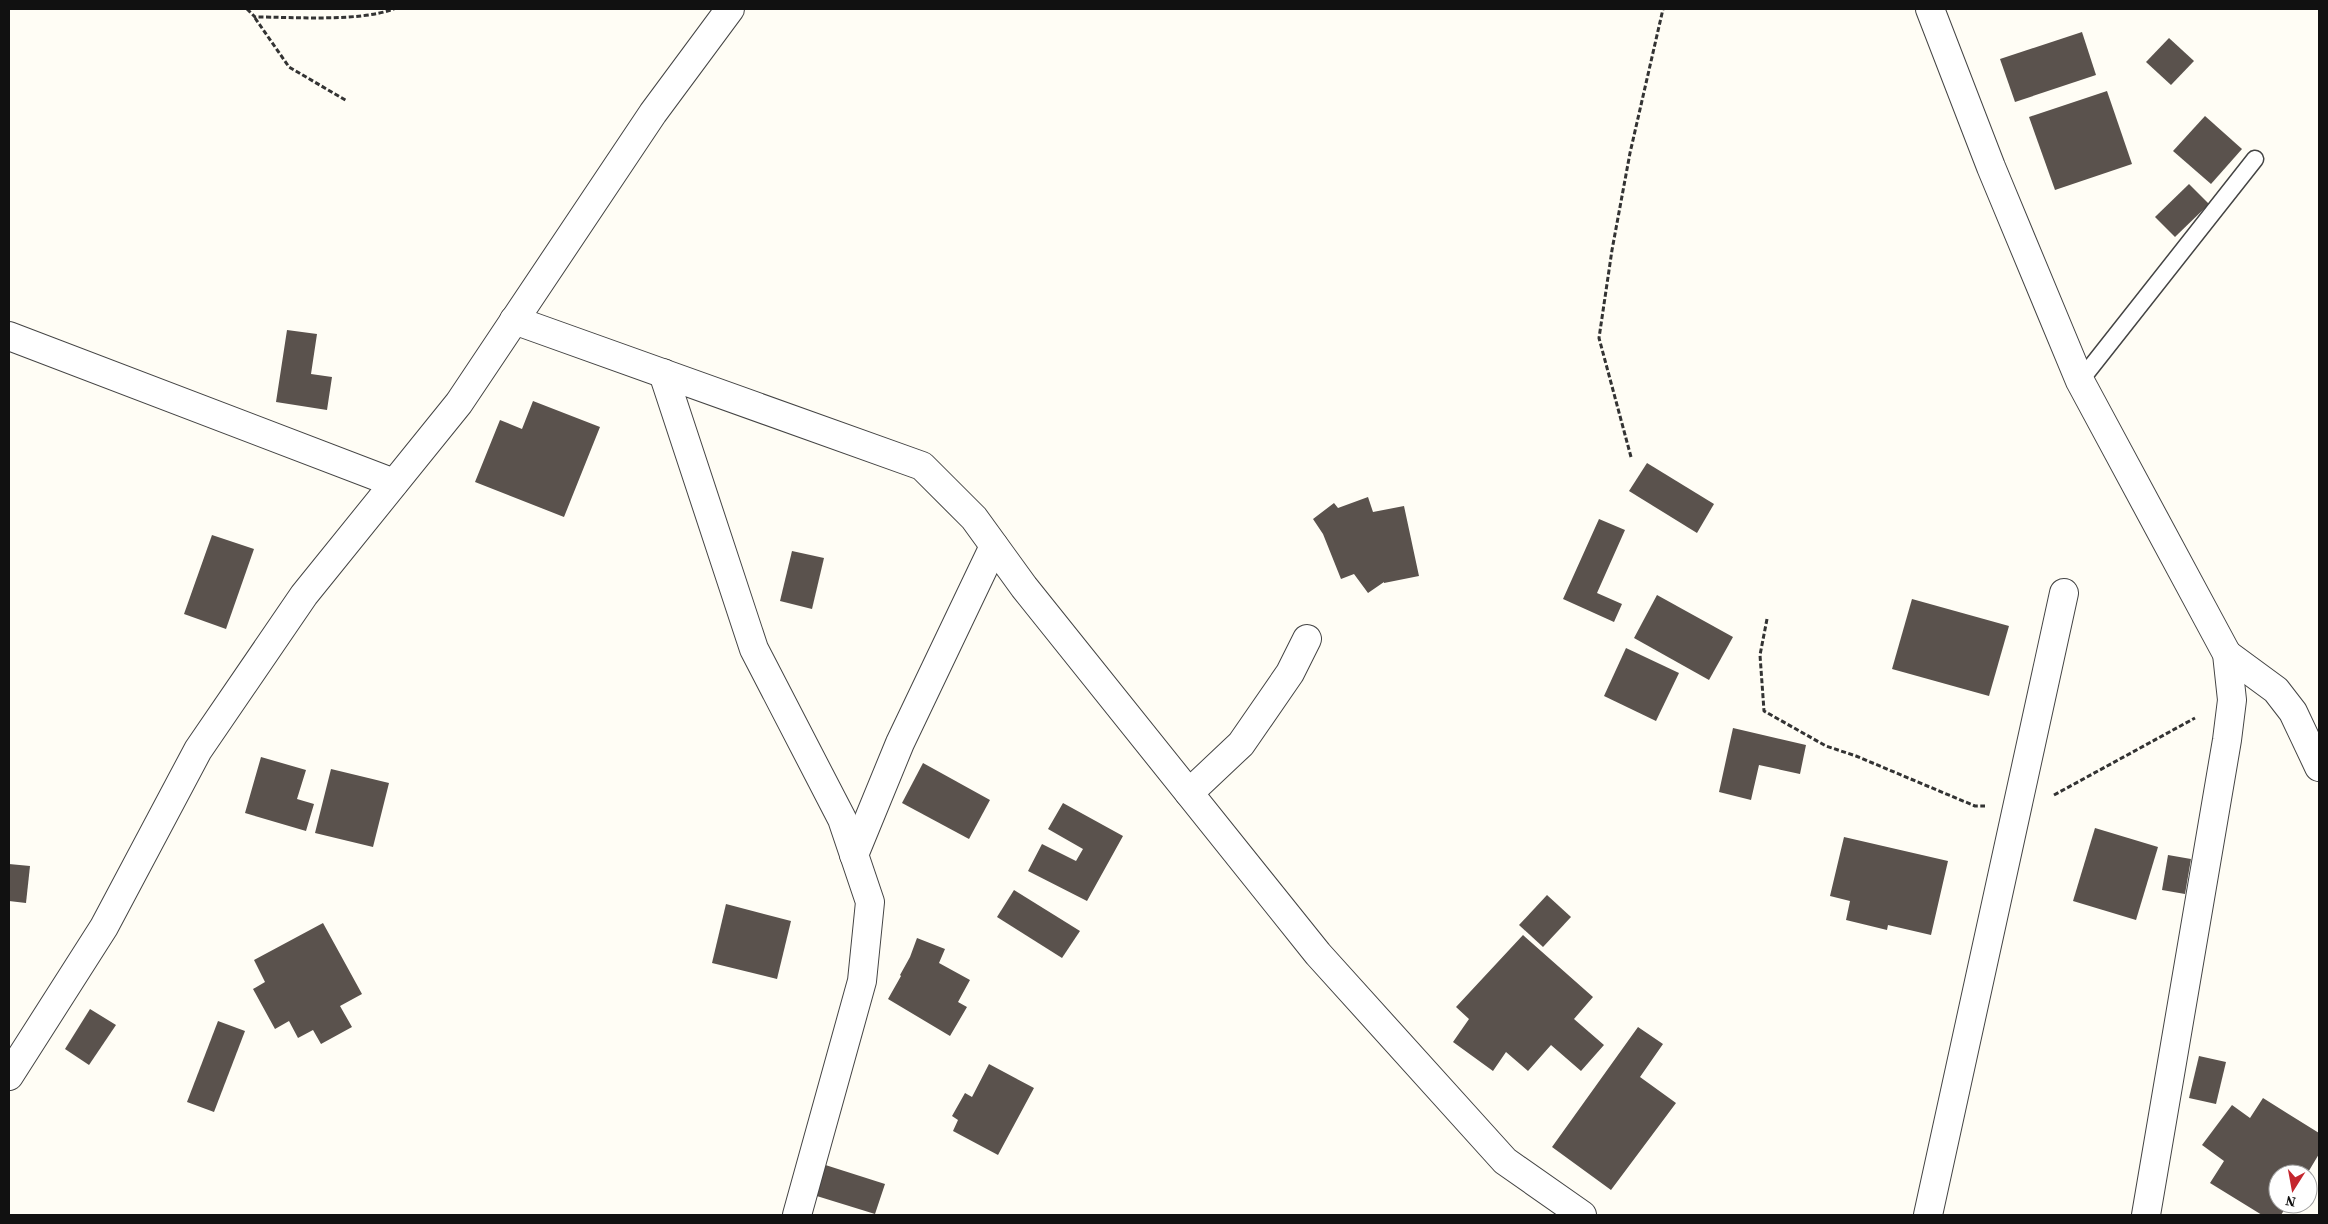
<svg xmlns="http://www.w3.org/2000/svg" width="2328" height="1224" viewBox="0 0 2328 1224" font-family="'Source Serif 4',serif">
<rect width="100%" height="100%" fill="#fffdf5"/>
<g fill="#5a524d">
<polygon points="2082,32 2096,75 2015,102 2000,59"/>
<polygon points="2169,38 2194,61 2171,85 2146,62"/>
<polygon points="2107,91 2132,164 2055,190 2029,117"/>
<polygon points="2205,116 2242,149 2211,184 2173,151"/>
<polygon points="2189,184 2209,204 2175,237 2155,217"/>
<polygon points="287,330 317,334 311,374 332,377 327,410 276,402"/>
<polygon points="533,401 600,427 564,517 475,482 500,420 522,429"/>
<polygon points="1647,463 1714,504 1697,533 1629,491"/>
<polygon points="1368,497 1373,512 1404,506 1419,576 1384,583 1384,582 1368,593 1354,574 1341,579 1323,534 1313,519 1334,503 1338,508"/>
<polygon points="1599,519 1625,530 1597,593 1622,604 1614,622 1563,599"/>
<polygon points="212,535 254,549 226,629 184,614"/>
<polygon points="792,551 824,558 812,609 780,601"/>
<polygon points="1657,595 1733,637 1709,680 1634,638"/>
<polygon points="1912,599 2009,626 1989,696 1892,669"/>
<polygon points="1626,648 1679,673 1656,721 1604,696"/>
<polygon points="1733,728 1806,745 1800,774 1759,765 1751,800 1719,792"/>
<polygon points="261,757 306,770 297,799 314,804 306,831 245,813"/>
<polygon points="923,763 990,800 969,839 902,803"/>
<polygon points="331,769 389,783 373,847 315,833"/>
<polygon points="1063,803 1123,836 1087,901 1028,871 1042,844 1076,861 1083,849 1048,829"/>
<polygon points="2095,828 2158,847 2136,920 2073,901"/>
<polygon points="1844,837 1948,861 1931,935 1888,925 1887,930 1846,920 1850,901 1830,896"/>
<polygon points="2168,855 2191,859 2185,894 2162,890"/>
<polygon points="9,864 30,866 26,903 9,901"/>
<polygon points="1014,890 1080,931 1062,958 997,917"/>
<polygon points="1547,895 1571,917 1543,947 1519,925"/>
<polygon points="726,904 791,921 777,979 712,963"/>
<polygon points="323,923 362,994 340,1006 352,1027 321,1044 313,1030 298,1038 289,1021 275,1029 253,989 265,982 254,960"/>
<polygon points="1523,935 1593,997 1574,1019 1604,1045 1581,1071 1551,1045 1528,1071 1506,1052 1493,1071 1453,1042 1469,1019 1456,1007"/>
<polygon points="917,938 945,949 939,963 970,980 958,1002 967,1007 950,1036 888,999 901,976 900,975 910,957"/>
<polygon points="90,1009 116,1025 89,1065 65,1049"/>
<polygon points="218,1021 245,1031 214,1112 187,1102"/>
<polygon points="1638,1027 1663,1044 1640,1077 1676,1103 1611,1190 1552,1147"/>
<polygon points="2199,1056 2226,1062 2216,1104 2189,1098"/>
<polygon points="989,1064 1034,1088 998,1155 953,1131 958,1120 952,1116 965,1093 972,1097"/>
<polygon points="2263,1098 2319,1133 2319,1154 2307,1174 2278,1174 2278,1204 2288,1204 2281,1215 2262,1215 2210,1183 2224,1161 2202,1145 2232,1105 2250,1118"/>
<polygon points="816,1162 885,1184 875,1214 807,1193"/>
</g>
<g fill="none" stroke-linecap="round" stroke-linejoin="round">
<g stroke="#444" stroke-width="19">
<polyline id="service" points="2080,381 2255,159"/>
</g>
<g stroke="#444" stroke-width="30">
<g id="minor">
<polyline points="1930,9 1991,167 2080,381 2227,654 2232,700 2227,740 2146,1215"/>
<polyline points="514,320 922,466 974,518 1024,587 1318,954 1505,1161 1582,1215"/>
<polyline points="9,336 394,483"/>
<polyline points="663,373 754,649 842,819 870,902 862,981 797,1215"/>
<polyline points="2227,654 2276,690 2293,712 2319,767"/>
<polyline points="1189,793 1241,744 1290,673 1307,639"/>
<polyline points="854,855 900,743 994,546"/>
<polyline points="9,1076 104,927 198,750 304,595 459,403 653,113 730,9"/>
<polyline points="1928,1215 2064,593"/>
</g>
</g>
<g stroke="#333" stroke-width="3" stroke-dasharray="5 2.5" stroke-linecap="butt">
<path d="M247,9L255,17C295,17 358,22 394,9"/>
<polyline points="255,18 289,67 347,101"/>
<polyline points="1631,457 1599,338 1612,250 1630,153 1663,9"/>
<polyline points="1767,619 1760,655 1764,711 1826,746 1856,756 1975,806 1985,806"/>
<polyline points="2054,795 2195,718"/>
</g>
<use href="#service" stroke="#fff" stroke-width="16"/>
<use href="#minor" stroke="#fff" stroke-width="28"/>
</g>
<rect width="2328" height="1224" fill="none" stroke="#111111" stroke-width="20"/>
<g transform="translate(2293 1189) rotate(191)"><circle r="24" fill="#ffffff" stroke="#a0a0a0"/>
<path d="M0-4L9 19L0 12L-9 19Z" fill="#c4262e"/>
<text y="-8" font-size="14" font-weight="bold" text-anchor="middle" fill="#111111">N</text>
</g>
</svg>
